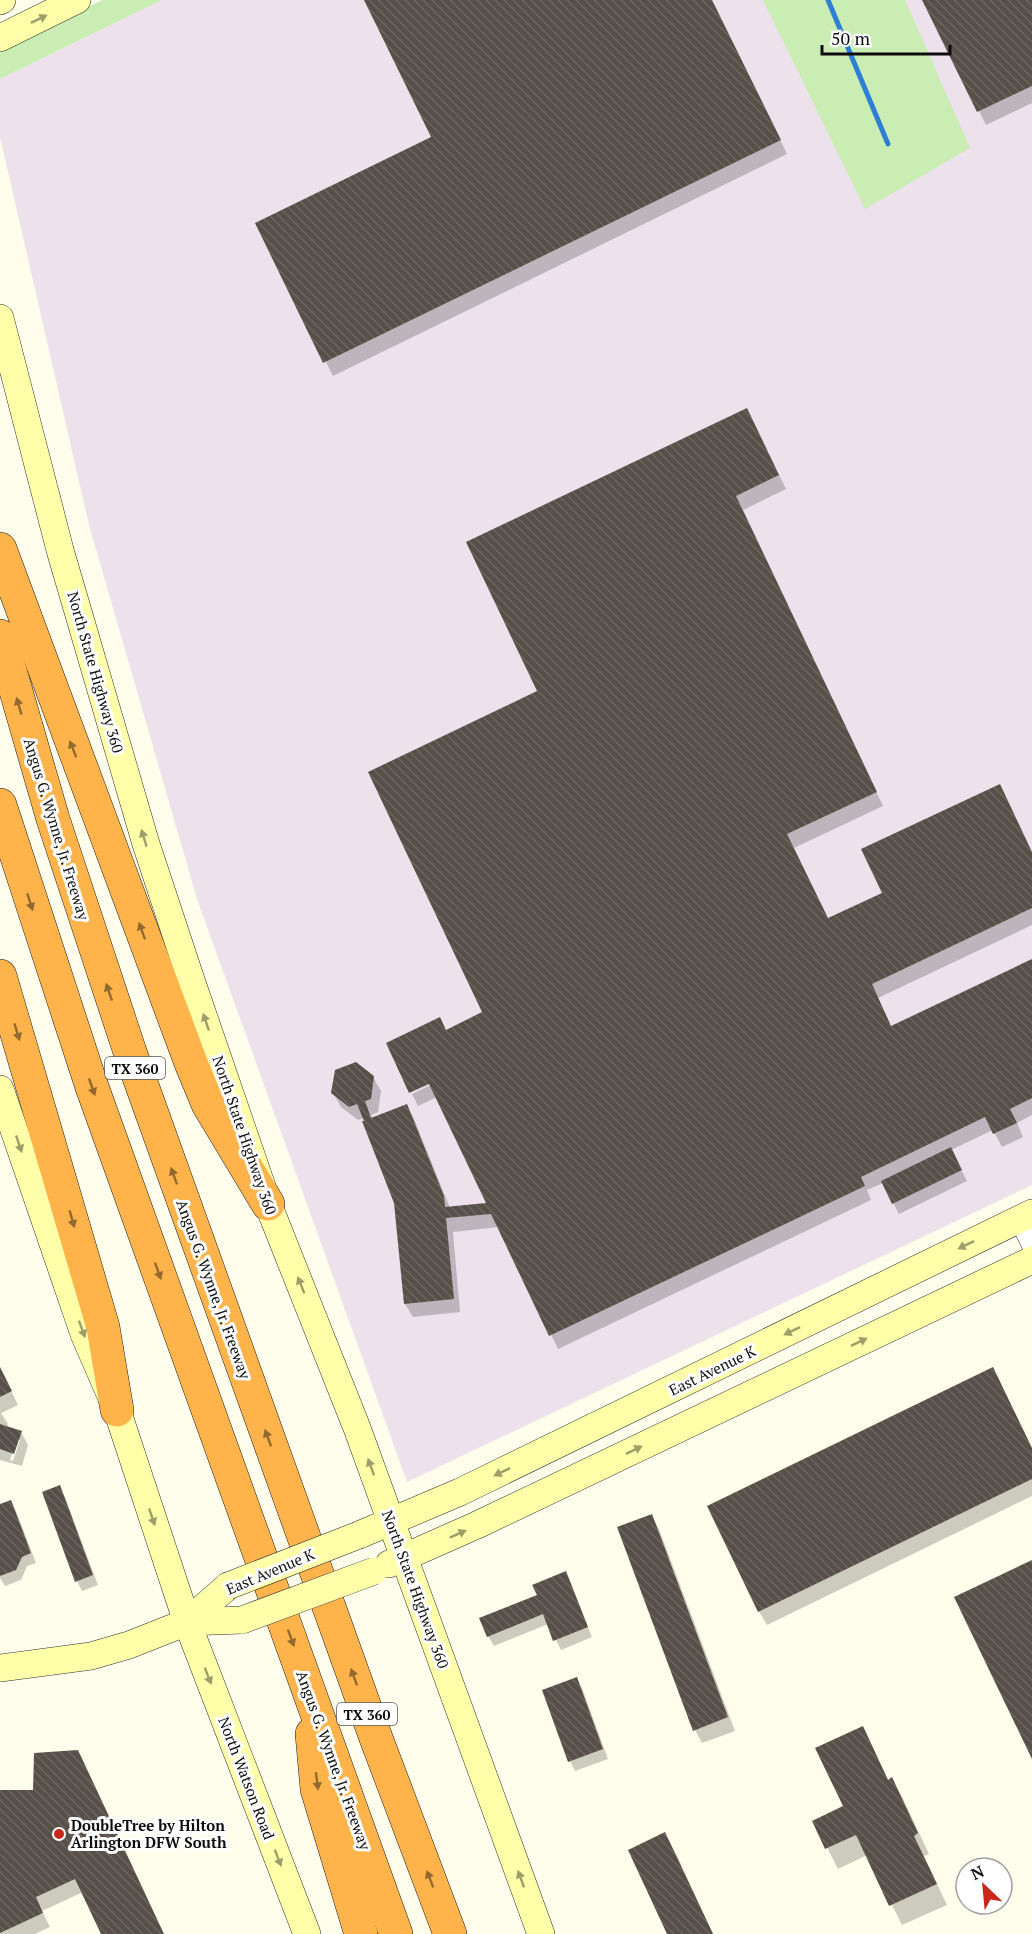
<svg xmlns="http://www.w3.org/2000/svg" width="1032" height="1934" viewBox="0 0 1032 1934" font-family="'PT Serif',serif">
<defs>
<pattern id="building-back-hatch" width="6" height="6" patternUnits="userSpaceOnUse" patternTransform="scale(1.5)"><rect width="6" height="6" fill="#575049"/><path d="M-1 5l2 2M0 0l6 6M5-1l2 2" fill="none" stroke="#6a645f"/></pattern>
</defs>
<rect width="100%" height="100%" fill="#fffeed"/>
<polygon fill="#ede1ec" points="162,0 1032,0 1032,1185 407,1482 197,899 89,525 0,137 0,79"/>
<g fill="#caedb4">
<polygon points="102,0 162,0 0,79 0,52"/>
<polygon points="763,0 905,0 970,148 865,209"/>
</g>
<g fill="#0003" fill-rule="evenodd">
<polygon points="366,0 712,0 787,154 333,376 257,224 433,138"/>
<polygon points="924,0 1032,0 1032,103 986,125"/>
<polygon points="747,410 786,489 743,510 883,806 794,848 828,920 1032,852 1032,925 878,998 892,1028 1032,961 1032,1115 1017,1123 1023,1137 1002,1147 993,1130 951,1150 967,1181 899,1214 883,1183 867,1190 871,1200 558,1349 499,1227 453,1232 460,1312 413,1317 405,1304 396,1202 364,1118 358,1120 341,1107 333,1093 373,1077 381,1091 378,1112 371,1115 373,1119 407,1105 414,1119 450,1208 488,1205 437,1097 418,1106 412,1094 437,1082 446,1031 484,1013 539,692"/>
<path d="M0,1368L18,1405L1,1413L8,1424L7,1427L21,1432L28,1445L22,1466L0,1460ZM17,1440H20L13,1461L10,1460Z"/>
<polygon points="1032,1448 1032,1496 767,1625 759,1611"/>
<polygon points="59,1487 65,1497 98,1585 82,1591 77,1581"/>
<polygon points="11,1501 16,1511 36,1563 27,1566 21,1580 5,1586 0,1578 0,1505"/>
<polygon points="651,1515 659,1529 735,1731 702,1743 695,1730"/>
<polygon points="565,1573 592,1637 561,1650 548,1624 494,1646 488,1636"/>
<polygon points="576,1678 582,1688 608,1759 575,1771 570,1761"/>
<polygon points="862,1728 889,1781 892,1779 903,1799 929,1854 924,1856 947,1905 902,1925 867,1855 838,1869 814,1822 845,1807"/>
<polygon points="0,1791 164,1934 103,1934 83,1892 42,1911 50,1927 35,1934 0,1934"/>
<polygon points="665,1834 676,1854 713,1934 668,1934"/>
</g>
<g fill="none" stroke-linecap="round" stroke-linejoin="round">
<polyline stroke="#2f7fd7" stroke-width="5" points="828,0 888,144"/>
</g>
<g fill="url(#building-back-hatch)">
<polygon points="364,0 712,0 781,140 323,363 255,223 431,137"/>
<polygon points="922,0 1032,0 1032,86 977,112"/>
<polygon points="747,408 779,475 736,496 877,792 787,834 828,918 882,893 861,849 1000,784 1032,852 1032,908 872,984 891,1026 1032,959 1032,1098 1010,1109 1017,1123 993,1134 985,1117 861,1177 865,1186 549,1336 491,1214 446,1218 454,1299 404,1304 394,1203 362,1121 364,1121 357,1104 349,1107 331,1093 335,1070 356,1062 374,1076 371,1099 365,1101 371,1118 407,1104 444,1196 445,1207 486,1203 429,1084 409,1093 386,1043 440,1017 446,1030 482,1012 368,772 537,691 466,542"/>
<polygon points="951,1147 962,1170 892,1204 881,1181"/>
<polygon points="0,1367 12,1391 0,1397"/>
<polygon points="993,1367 1032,1448 1032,1479 758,1612 707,1506"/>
<polygon points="0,1424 22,1431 14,1454 0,1449"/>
<polygon points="60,1485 93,1575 75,1582 42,1492"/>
<polygon points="11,1500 31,1553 22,1557 16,1570 0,1576 0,1504"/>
<polygon points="652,1514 728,1717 693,1731 617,1527"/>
<polygon points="1032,1560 1032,1759 954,1597"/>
<polygon points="566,1571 588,1627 553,1641 543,1614 487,1637 479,1618 537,1595 532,1585"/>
<polygon points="577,1677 603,1749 568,1762 542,1690"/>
<polygon points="863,1726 888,1780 892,1777 918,1833 914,1836 937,1884 889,1906 856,1835 825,1849 812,1821 843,1806 815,1748"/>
<polygon points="78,1750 164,1934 101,1934 75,1879 36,1897 43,1913 0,1933 0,1790 33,1790 34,1753"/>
<polygon points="665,1832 713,1934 667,1934 628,1850"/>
</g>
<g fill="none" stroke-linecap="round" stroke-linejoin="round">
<g stroke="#404040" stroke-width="21">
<polyline id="street" points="1019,1219 1032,1245"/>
</g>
<g stroke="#2f2f2f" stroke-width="28">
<g id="secondary">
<polyline points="0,1 2,0"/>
<polyline points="0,38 77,0"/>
<polyline points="0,318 60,550 146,844 191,980 268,1204 357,1428 541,1934"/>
<polyline points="0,1089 84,1334 117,1410 187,1622 307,1934"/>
<polyline points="359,1535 460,1492 1032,1213"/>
<polyline points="389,1564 477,1525 1032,1260"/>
<polyline points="187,1622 242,1620"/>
<polyline points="0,1668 91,1656 129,1645 187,1622 228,1586"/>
</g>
</g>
<g stroke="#1e1e1e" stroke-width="34">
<g id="highway">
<polyline points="0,549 191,1063 208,1104 268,1204"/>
<polyline points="0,636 53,819 130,1052 376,1738 450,1934"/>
<polyline points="0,805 92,1087 396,1934"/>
<polyline points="0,976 103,1327 117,1410"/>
<polyline points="312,1734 317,1789 361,1934"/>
</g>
</g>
<use href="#street" stroke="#fff" stroke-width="20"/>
<use href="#secondary" stroke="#feffa8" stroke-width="27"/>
<use href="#highway" stroke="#ffb44b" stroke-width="33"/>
<g stroke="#2f2f2f" stroke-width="28" stroke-linecap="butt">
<g id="secondary-bridge">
<polyline points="228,1586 359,1535"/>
<polyline points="242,1620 374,1571"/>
</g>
</g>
<use href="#secondary-bridge" stroke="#feffa8" stroke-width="27"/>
</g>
<defs><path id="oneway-solid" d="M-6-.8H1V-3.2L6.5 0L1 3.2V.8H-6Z" transform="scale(1.5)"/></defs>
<g fill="#9e9e6a">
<use href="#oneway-solid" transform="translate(39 19) rotate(-26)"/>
<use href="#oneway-solid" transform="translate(144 838) rotate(-107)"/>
<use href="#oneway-solid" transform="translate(206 1022) rotate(-109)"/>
<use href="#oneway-solid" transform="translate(19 1144) rotate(71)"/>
<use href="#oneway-solid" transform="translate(966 1245) rotate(154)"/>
<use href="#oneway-solid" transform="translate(301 1285) rotate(-112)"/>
<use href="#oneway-solid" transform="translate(82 1329) rotate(70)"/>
<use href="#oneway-solid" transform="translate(792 1331) rotate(154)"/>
<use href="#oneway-solid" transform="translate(859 1342) rotate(-26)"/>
<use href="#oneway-solid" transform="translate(634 1450) rotate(-26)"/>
<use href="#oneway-solid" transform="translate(371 1467) rotate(-110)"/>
<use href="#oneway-solid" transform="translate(502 1472) rotate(154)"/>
<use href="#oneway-solid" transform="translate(152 1517) rotate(71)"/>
<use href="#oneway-solid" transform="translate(458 1534) rotate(-24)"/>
<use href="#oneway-solid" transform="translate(208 1676) rotate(69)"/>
<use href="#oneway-solid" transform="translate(278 1858) rotate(69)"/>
<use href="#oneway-solid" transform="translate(521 1879) rotate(-110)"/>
</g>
<g fill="#92692f">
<use href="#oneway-solid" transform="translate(19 706) rotate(-106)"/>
<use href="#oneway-solid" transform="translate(73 749) rotate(-111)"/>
<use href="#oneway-solid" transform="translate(30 902) rotate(72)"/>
<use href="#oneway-solid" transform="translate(142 931) rotate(-110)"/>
<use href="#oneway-solid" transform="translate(109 992) rotate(-109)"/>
<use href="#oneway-solid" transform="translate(17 1032) rotate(73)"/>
<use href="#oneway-solid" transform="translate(92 1087) rotate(71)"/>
<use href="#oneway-solid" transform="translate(174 1176) rotate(-110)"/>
<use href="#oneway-solid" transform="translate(72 1219) rotate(74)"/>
<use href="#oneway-solid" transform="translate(158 1271) rotate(70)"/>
<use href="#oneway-solid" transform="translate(268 1438) rotate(-110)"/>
<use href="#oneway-solid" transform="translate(291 1638) rotate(70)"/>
<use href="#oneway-solid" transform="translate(354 1677) rotate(-110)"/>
<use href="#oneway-solid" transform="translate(317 1781) rotate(83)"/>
<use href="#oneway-solid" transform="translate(430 1879) rotate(-111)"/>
</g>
<circle fill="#c8281b" stroke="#fff" stroke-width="2" cx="59" cy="1834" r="6"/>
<g text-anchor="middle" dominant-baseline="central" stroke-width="6" stroke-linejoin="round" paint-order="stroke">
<g fill="#fff" stroke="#565656" stroke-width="1.5">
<rect x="105" y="1057" width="60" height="22" rx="4.5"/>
<rect x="337" y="1703" width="60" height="22" rx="4.5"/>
</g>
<g font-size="14" font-weight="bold" fill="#0d0d0d">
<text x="135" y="1068">TX 360</text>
<text x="367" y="1714">TX 360</text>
</g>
<g font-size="15" fill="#0d0d0d" stroke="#fff">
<text transform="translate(96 672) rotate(74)">North State Highway 360</text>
<text transform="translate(57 829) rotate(73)">Angus G. Wynne, Jr. Freeway</text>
<text transform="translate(245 1135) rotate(71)">North State Highway 360</text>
<text transform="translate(214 1289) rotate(70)">Angus G. Wynne, Jr. Freeway</text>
<text transform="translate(712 1370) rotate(-26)">East Avenue K</text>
<text transform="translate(270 1571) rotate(-23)">East Avenue K</text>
<text transform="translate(416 1589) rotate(70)">North State Highway 360</text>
<text transform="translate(334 1760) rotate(70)">Angus G. Wynne, Jr. Freeway</text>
<text transform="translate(247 1778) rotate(69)">North Watson Road</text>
</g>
<g font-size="15" font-weight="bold" fill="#0d0d0d" stroke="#fff" text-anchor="start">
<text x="71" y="1825">DoubleTree by Hilton<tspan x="71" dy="17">Arlington DFW South</tspan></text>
</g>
</g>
<g transform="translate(984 1886) rotate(334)"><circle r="28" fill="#ffffff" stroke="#9e9e9e" stroke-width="1.5"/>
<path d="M0-4.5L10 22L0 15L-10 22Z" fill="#c8281b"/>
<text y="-9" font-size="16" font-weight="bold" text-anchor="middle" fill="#0d0d0d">N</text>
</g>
<path d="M822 45v9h128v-9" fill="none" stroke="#0d0d0d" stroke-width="3"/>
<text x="831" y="45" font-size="18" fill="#0d0d0d" stroke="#ffffff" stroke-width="4.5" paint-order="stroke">50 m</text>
</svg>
